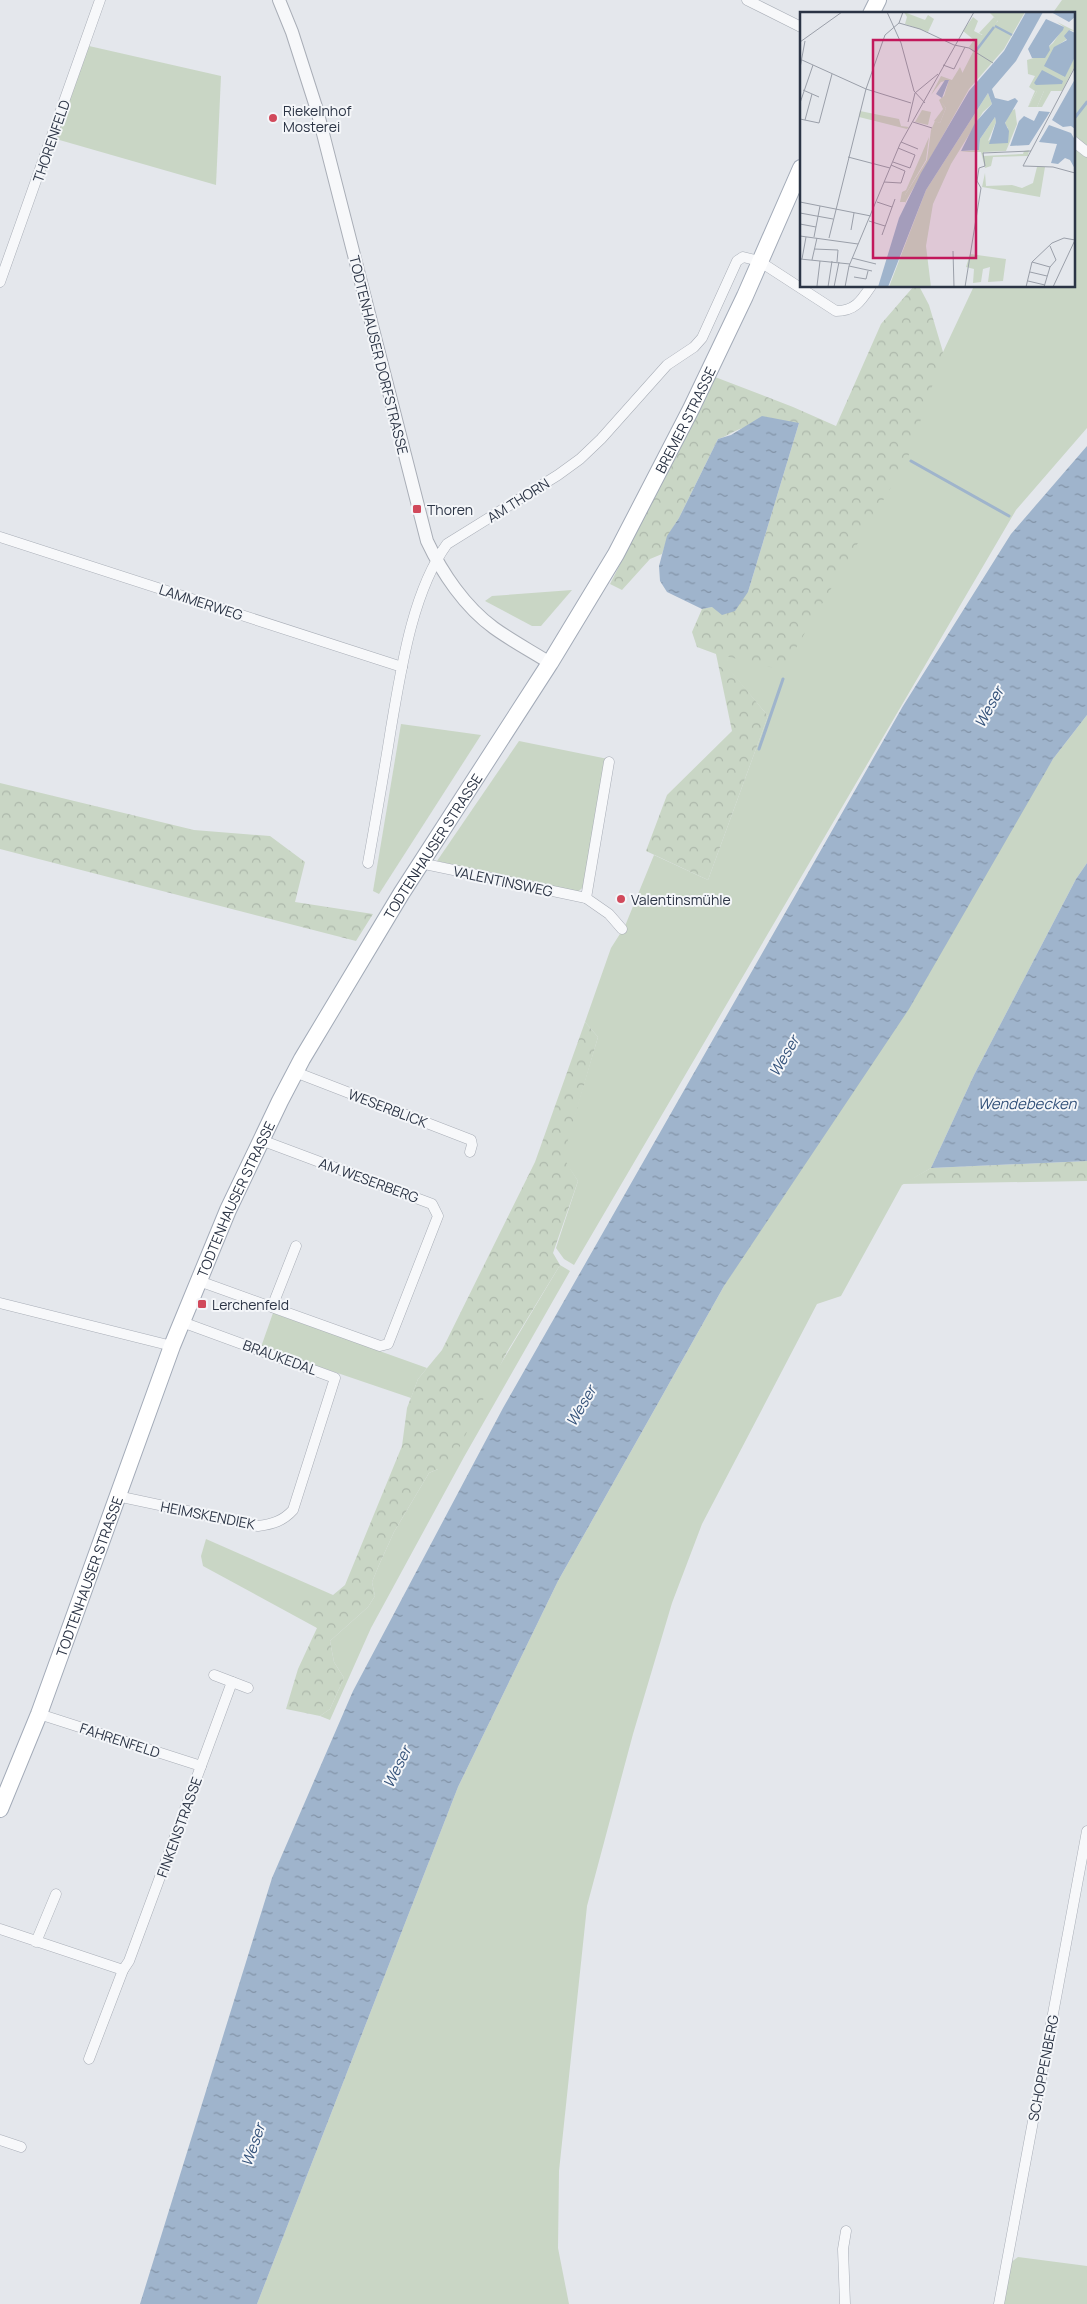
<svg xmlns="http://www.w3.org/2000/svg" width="1087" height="2304" viewBox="0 0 1087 2304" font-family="Manrope,sans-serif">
<defs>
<pattern id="forest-crowns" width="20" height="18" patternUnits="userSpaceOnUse" patternTransform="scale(1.25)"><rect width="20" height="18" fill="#c9d6c5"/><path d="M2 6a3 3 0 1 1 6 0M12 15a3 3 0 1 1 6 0" fill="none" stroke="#adb8ab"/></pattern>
<pattern id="water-ripples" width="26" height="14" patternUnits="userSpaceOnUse" patternTransform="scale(1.25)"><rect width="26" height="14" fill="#9fb4cc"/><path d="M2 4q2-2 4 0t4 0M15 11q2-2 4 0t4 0" fill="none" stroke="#8293a7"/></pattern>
</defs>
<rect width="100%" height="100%" fill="#e4e7ec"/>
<g fill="#c9d6c5">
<polygon points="1062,0 1087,0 1087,149 1073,137 1073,14 1052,14"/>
<polygon points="89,46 221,76 216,185 56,139"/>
<polygon points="1073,146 1087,156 1087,428 1016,510 574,1265 564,1259 556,1248 578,1181 562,1157 598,1037 585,1022 611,948 625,926 654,855 708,880 768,716 716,654 943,352 974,286 1073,286"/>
<polygon points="572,590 541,626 532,626 485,601 492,596"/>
<polygon points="1087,715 1087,863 1076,879 974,1075 931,1168 902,1185 841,1296 817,1304 702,1524 672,1603 633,1734 587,1906 559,2171 558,2248 569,2304 257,2304 458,1787 558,1581 724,1286 1053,759"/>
<polygon points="401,724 481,735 379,894 373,891"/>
<polygon points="519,741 608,759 585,886 576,893 437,861"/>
<polygon points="560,1265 570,1271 464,1457 371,1628 330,1720 320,1716 330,1709 344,1678 334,1662 330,1641 368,1607 375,1596 372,1582 379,1565 394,1532 429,1473 438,1469"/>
<polygon points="273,1313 427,1368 418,1379 411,1398 261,1347"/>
<polygon points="206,1539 333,1595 317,1628 203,1566 201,1556"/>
<polygon points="1018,2257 1087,2266 1087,2304 1002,2304 1010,2263"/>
</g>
<g fill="url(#forest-crowns)">
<path d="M914,286H919L929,305L943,352L930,393L907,460L783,670L717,654L768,716L708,880L646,851L667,795L732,731L716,654L697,647L692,632L702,609L712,607L748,592L799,423C779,421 759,423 740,429C733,431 726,437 718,439L679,518L668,536L662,554L650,559L622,590L610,584L715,377L793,407L836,426L881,324Z"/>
<polygon points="0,783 194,830 270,836 305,862 295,902 373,914 356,941 0,849"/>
<polygon points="585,1022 598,1037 563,1157 578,1181 553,1253 560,1265 507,1352 449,1468 438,1469 429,1473 394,1532 379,1565 372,1582 375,1596 368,1607 330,1641 334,1662 344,1678 330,1709 320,1716 286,1709 298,1669 317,1628 299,1601 333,1595 345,1585 402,1446 407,1408 418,1379 442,1350 535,1162"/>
<polygon points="1087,1161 1087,1181 902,1184 931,1168"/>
</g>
<g fill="url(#water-ripples)">
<polygon points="762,416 799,423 748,592 735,611 722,615 712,607 702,609 667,592 660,581 659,566 667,536 679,518 718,439 731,435"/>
<polygon points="1087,446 1087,715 1053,759 909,1009 724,1286 558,1581 458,1787 257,2304 140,2304 272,1878 353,1691 503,1408 903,706 1011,534"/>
<polygon points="1087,863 1087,1161 931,1168 974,1075 1076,879"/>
</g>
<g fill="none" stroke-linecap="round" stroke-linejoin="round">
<g stroke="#9fb4cc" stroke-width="3">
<polyline points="1073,120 1087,102"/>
<polyline points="911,461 1009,516"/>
<polyline points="759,749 783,679"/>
</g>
<g stroke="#a9aeb7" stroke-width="11">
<g id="minor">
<polyline points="747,0 801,27"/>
<polyline points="1073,141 1087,152"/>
<polyline points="0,282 100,0"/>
<polyline points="0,537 402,667"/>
<path d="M368,863C376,818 384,773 391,728C401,670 412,592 447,544L558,475L580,459L601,439L667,365L694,347L702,338L737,261L743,257L759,261L836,311C855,311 861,301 871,286"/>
<polyline points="420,863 586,898 609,914 622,929"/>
<polyline points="586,898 609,762"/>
<polyline points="295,1072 471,1140 472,1145 470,1152"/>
<polyline points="199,1281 380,1346 388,1344 438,1216 432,1204 261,1140"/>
<polyline points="0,1303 172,1346"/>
<polyline points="272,1307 296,1246"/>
<path d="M117,1496L258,1526C273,1524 283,1521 293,1510L335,1378L182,1322"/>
<polyline points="214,1675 248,1688"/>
<polyline points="39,1714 201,1766"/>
<polyline points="0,1929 123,1970"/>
<polyline points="36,1942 56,1894"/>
<polyline points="89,2059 123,1970 129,1961 232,1682"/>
<polyline points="0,2140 21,2147"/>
<polyline points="845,2304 843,2249 846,2231"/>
<polyline points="999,2304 1087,1831"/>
</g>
</g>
<g stroke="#a9aeb7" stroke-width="14">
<path id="tertiary" d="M279,0L292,32L317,110L427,541C442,573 465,607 494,628C512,641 531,651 550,663"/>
</g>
<g stroke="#a3abb8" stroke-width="18">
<g id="primary">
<polyline points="871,14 878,0"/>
<path id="s1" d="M0,1809L39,1714L172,1346L228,1210L280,1101L302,1059L401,894L550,663L616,554L691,409L745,296L801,168"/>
</g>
</g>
<use href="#minor" stroke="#f7f8fa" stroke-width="10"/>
<use href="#tertiary" stroke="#f7f8fa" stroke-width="12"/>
<use href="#primary" stroke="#fff" stroke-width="16"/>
</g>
<g fill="#d1495b" stroke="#f4f6f9" stroke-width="2">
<circle cx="273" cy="118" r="5"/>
<rect x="412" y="504" width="10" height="10" rx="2.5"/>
<circle cx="621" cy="899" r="5"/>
<rect x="197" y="1299" width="10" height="10" rx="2.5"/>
</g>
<g text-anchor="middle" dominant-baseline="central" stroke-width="4" stroke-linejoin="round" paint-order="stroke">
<g font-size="14" fill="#2b3445" stroke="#f4f6f9" text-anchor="start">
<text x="283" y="110">Riekelnhof<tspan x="283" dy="16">Mosterei</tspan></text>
<text x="427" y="509">Thoren</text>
<text x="631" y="899">Valentinsmühle</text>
<text x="212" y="1304">Lerchenfeld</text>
</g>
<g font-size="14" fill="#2b3445" stroke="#f4f6f9">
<text transform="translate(51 141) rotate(-71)">THORENFELD</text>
<text transform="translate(379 355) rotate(76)">TODTENHAUSER DORFSTRASSE</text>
<text stroke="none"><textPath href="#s1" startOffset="1555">BREMER STRASSE</textPath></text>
<text transform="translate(518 500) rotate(-32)">AM THORN</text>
<text transform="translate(201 602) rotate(18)">LAMMERWEG</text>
<text stroke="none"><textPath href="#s1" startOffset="1059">TODTENHAUSER STRASSE</textPath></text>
<text transform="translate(503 881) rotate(12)">VALENTINSWEG</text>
<text transform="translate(388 1108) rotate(21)">WESERBLICK</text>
<text transform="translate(369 1180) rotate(20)">AM WESERBERG</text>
<text stroke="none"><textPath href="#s1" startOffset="654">TODTENHAUSER STRASSE</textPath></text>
<text transform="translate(280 1357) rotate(20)">BRAUKEDAL</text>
<text transform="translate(208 1515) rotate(11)">HEIMSKENDIEK</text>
<text stroke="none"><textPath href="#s1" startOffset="249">TODTENHAUSER STRASSE</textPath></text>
<text transform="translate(120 1740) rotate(18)">FAHRENFELD</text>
<text transform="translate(179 1827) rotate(-70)">FINKENSTRASSE</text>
<text transform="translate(1043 2068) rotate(-79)">SCHOPPENBERG</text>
</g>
<g font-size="15" font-style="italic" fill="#34527a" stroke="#f4f6f9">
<text transform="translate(989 707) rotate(-61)">Weser</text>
<text transform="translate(784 1056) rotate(-60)">Weser</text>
<text x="1027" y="1103">Wendebecken</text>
<text transform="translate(581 1406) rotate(-60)">Weser</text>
<text transform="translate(397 1767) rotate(-64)">Weser</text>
<text transform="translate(253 2145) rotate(-71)">Weser</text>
</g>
</g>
<g transform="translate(800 12)">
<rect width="275" height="275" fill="#e4e7ec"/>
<path d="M189,0H225L204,37L169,77L105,191V183L127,148L131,118L135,109L140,111L146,96L141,90L147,91L173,40L169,35L174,28L163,19L173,5L178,9L174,19L182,23L198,9ZM257,10L275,19L269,18L267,27L254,36L264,65L275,45V54L262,79H251L242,95H237L244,79H237L228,95L235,79L229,75L235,64L228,62L227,48L237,45L253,31L264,15ZM188,81L192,92L183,100L151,152L133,192L126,234L131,275H89L126,178ZM122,98L131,100L128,113L115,110ZM170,242L206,247L203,269L188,270L190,255L183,257L181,270L173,271L174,257L166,255Z" fill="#c9d6c5"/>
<path d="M194,5L198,8L194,14L183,23L179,21ZM160,55L163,62L159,72L147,92L142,91L146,96L140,111L134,109L143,97L139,88L144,84L149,68L141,70L131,83L141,64L152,68ZM237,79H244L237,95H228ZM215,97L217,112L206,139L184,140L183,144L223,142L224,139L229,138L228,144L193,145L191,154L185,156L181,140H159L179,138L180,127L195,105L196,110L188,129L208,116L205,112L209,100ZM60,99L99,107L101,114L109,115L107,117L59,105ZM129,125L126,148L105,183V190H100L102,180L106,178ZM237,155H245L240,185L182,175L185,161L186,174L212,173L222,176L233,171Z" fill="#c9d6c5"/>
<path d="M104,0L125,8L128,3L134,7L128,20L105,12L107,5Z" fill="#c9d6c5"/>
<path d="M226,0H243L216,49L192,77L195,86L208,89L215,86L218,89L205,111L209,119L208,131L189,132L196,110L195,105L180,127L179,138L161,139L175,111L192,92L188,81L126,178L88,275H78L99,206L121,161L169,79L204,39ZM251,0H275V5L269,10ZM246,7L264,15L263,18L249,34L250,38L245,46H232L228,37ZM269,18L275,21V45L265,65L244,54L254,35L267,28L264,24ZM242,58L263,69L262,72L236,73L234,71ZM275,67V117L271,114L263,115L252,108ZM145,68H149L142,86L136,82ZM239,99L250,100L229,133L210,134L219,109L224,104L234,109ZM249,113L271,121L275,128V157L270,148L265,146L258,152L251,151L257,132L239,130Z" fill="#9fb4cc"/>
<path fill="none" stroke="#9fb4cc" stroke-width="2.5" d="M195,14L212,23M175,40L194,15"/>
<path fill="none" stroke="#9a9fa9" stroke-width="1" d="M87,0L101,31L114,79L125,91M99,11L120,17L154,33L169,36L193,51M0,30L42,0M2,48L66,77L111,91M143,53L154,57L165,35M275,55L223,154L253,155L275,161M0,56L5,29M3,78L19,85M0,91L13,53M0,107L19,111L32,62M5,108L12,82M108,110L115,81L138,62M113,110L132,116M101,130L118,137M48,145L90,156M93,150L110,156L115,143L98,136M84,170L101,171L105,159L91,153M0,190L71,204M77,190L92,195M0,201L33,207M69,209L85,214M0,212L16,215M51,218L54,201M82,223L95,187M0,224L58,232M14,225L20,194M29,226L66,77L85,23L99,11L103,0M250,234L256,248L250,255M14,237L38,238L37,250M153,239L154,275M52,246L76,252M0,247L50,252M2,247L6,225M12,248L17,226M232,250L250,255M49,254L72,259M230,260L247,264M54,265L66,267L68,259M228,269L245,273M17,274L20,249M28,275L32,249M34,275L39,250M45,275L49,254L100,132L174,0M165,275L181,176L177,169L179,156L185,154L183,141L231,139M226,275L232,250L252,231L264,226L275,228L253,275M244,275L250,255"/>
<path fill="#c2185b" fill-opacity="0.15" stroke="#c2185b" stroke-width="2.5" d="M73,28H176V246H73Z"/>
<rect width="275" height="275" fill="none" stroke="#2b3445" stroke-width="2.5"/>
</g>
</svg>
